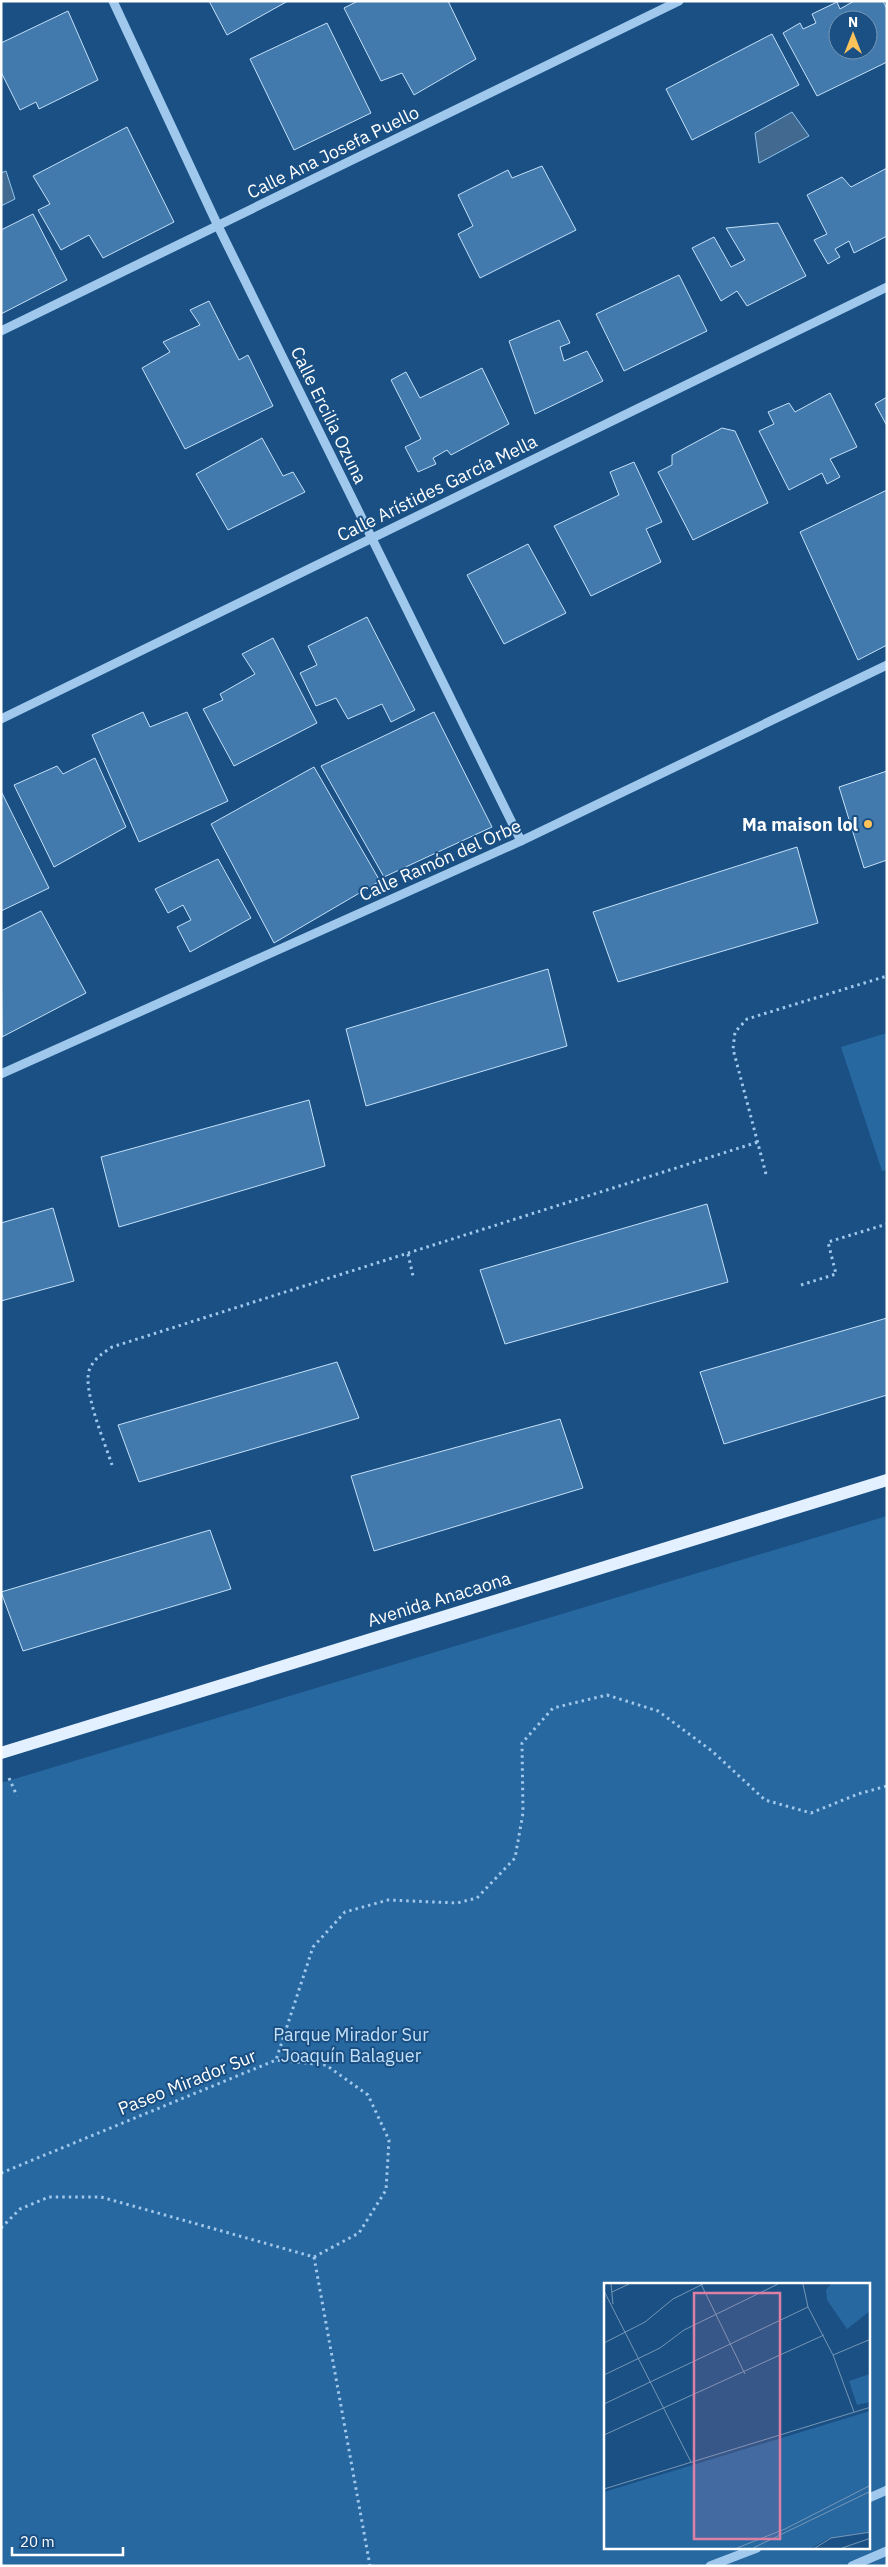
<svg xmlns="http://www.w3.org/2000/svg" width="888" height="2567" viewBox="0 0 888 2567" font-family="'IBM Plex Sans',sans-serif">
<rect width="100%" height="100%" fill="#1a5084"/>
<g fill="#2868a1" fill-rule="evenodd">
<polygon points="887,1033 887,1170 882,1171 841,1047"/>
<path d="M887,1516V2566H1V1783ZM606,2284H869V2548H606Z"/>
</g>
<g fill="#426a90" stroke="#91c4ee">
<polygon points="792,112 809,136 759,163 755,133"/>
<polygon points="6,171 15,199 1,206 1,173"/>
</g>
<g fill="#427aad" stroke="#c4e0f9" fill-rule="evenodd">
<polygon points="209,1 288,1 227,35"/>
<polygon points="358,1 448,1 476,59 414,95 402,73 381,81 344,8"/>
<path d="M854,1H883L887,9V62L817,96L783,33L800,23L803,29L816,23L812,14L837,2L840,9ZM838,20H868V50H838Z"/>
<polygon points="68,11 98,80 39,109 36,102 20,110 1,72 1,43"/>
<polygon points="327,23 371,113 294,150 250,59"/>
<polygon points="772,34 799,85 692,140 666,89"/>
<polygon points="127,127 174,222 103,258 89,235 61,250 38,210 50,204 33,176"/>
<polygon points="542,166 576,230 480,278 458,234 473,226 458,195 508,170 512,178"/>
<polygon points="887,168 887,236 854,253 849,241 835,249 840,257 828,264 814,240 827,234 807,195 842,177 851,187"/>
<polygon points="33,214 67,280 1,314 1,230"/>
<polygon points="778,223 806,276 747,306 737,291 721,301 692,248 714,237 731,267 745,260 726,228"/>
<polygon points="679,275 707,331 624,371 596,314"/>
<polygon points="209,301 239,360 248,355 273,406 185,449 142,368 170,352 163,342 200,325 190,310"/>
<polygon points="559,320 570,343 560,347 564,361 587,351 603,381 535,414 509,341"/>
<polygon points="482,368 509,424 451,455 447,450 433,458 436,464 418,472 405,447 421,439 391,380 406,372 420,398"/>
<polygon points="830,393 857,447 830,459 840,477 827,484 822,473 789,490 759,431 774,424 768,412 789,403 795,412"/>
<polygon points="887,397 887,426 875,404"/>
<polygon points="722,428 735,431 768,503 693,540 658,472 672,465 672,455"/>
<polygon points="262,438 283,476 293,472 305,492 228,530 196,474"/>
<polygon points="634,462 662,522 646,529 661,562 591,596 554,526 619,495 610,472"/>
<polygon points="887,490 887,645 858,660 800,532"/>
<polygon points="528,544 566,613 504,644 467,575"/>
<polygon points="367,617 415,710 391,722 382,704 348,719 336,698 316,706 300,673 317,665 308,646"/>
<polygon points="273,638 317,723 234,766 203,709 223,700 220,694 255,674 242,654"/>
<polygon points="143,712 150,727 187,712 228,801 139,842 92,735"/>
<polygon points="434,712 492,827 384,877 321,766"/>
<polygon points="95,758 126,827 54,867 14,785 57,766 63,774"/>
<polygon points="314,767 380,881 274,943 211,824"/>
<polygon points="887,771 887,860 864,868 839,787"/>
<polygon points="1,791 49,888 1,911"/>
<polygon points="797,847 818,923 618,982 593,912"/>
<polygon points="218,859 251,918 190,952 177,927 191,920 183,905 168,913 155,889"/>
<polygon points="41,911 86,993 2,1037 1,931"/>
<polygon points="548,969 567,1046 366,1106 346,1029"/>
<polygon points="309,1100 325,1166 119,1227 101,1157"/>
<polygon points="707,1204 728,1282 505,1344 480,1270"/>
<polygon points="53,1208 74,1281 1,1301 1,1223"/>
<polygon points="887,1318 887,1395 724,1444 700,1372"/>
<polygon points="337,1362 359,1418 139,1482 118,1425"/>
<polygon points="560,1419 583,1488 374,1551 351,1476"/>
<polygon points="210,1530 231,1589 23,1651 1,1592"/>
</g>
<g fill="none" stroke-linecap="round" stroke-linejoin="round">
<g stroke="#9fc8ec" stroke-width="3" stroke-dasharray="2.5 4" stroke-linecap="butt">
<polyline points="766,1174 733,1049 735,1032 747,1019 887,976"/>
<polyline points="408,1254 413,1276"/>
<polyline points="801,1285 836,1274 828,1242 887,1224"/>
<path d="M112,1465C105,1443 81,1387 90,1368C95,1358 103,1353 112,1347L758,1142"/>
<polyline points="9,1778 17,1796"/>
<polyline points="1,2173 276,2060 313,1947 345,1912 388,1900 457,1903 477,1898 515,1858 523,1813 522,1743 553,1708 607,1695 658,1711 712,1751 765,1800 811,1813 858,1794 887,1786"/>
<polyline points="1,2228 20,2209 49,2197 101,2197 314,2257 359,2233 386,2190 389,2140 368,2095 326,2065 276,2060"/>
<polyline points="314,2257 370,2566"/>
</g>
<g stroke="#9fc8ec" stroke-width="9">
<polyline points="113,1 218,226 521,841"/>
<polyline points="1,331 679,1"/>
<polyline points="1,719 887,287"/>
<polyline points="1,1074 521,841 887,665"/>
<polyline points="869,2498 887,2490"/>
<polyline points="710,2566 757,2548"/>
<polyline points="852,2566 887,2551"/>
</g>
<polyline stroke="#e3f0ff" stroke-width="12" points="1,1753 887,1480"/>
</g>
<circle fill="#fec25a" stroke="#1a5084" stroke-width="2" cx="868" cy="824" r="5"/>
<g text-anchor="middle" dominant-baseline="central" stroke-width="4" stroke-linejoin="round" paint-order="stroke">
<g font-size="18" fill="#fff" stroke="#1a5084">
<text transform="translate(333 152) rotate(-26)">Calle Ana Josefa Puello</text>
<text transform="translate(329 415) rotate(64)">Calle Ercilia Ozuna</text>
<text transform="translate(437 488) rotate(-26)">Calle Arístides García Mella</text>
<text transform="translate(440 860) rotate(-24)">Calle Ramón del Orbe</text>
<text transform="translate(439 1599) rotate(-17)">Avenida Anacaona</text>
<text transform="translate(187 2082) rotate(-22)">Paseo Mirador Sur</text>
</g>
<g font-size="18" font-weight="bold" fill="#fff" stroke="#1a5084" text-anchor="end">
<text x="858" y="824">Ma maison lol</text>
</g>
<g font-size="18" fill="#c4e0f9" stroke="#1a5084">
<text x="351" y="2034">Parque Mirador Sur<tspan x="351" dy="21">Joaquín Balaguer</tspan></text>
</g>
</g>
<g transform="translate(604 2283)">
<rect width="266" height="266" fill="#1a5084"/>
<path d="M227,1H266V28L243,46L223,17L222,7ZM266,91V119L253,122L245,98ZM266,128V249L223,256L208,265H0V209Z" fill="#2868a1"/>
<path fill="none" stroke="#7696b5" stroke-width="1" d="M7,1L9,21M97,1L141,91M199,1L204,24L229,72L250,129M0,8L87,179M8,9L25,1M0,60L41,39L69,16L99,1M229,72L267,56M0,92L56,65L80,47L174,1M0,121L204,24M0,152L220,52M0,206L267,124M133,265L181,246L267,202M149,265L267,208M211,265L227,255L267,249M238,265L267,255"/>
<path fill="#dd80a5" fill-opacity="0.15" stroke="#dd80a5" stroke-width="2.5" d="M90,10H176V256H90Z"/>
<rect width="266" height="266" fill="none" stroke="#fff" stroke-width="2.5"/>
</g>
<rect width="888" height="2567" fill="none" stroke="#ffffff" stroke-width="5"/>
<g transform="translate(853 35)"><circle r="24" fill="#1a5084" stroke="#7696b5"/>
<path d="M0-4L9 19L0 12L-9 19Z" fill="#fec25a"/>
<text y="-8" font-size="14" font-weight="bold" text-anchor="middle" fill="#ffffff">N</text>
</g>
<path d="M12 2547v8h111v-8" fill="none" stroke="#ffffff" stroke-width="2.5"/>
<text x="20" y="2547" font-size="15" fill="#ffffff" stroke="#1a5084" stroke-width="4" paint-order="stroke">20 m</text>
</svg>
